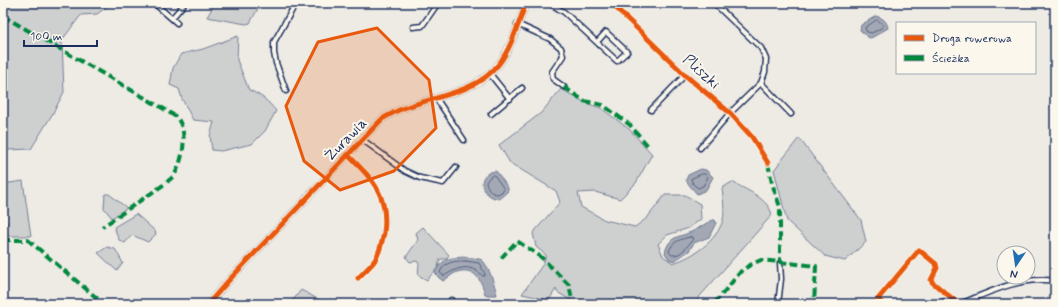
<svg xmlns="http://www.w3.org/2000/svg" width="1058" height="307" viewBox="0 0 1058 307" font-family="Mynerve,sans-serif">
<rect width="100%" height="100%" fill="#eeebe4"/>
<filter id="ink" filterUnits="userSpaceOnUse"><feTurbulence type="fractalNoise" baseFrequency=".025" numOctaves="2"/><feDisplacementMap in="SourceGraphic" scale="8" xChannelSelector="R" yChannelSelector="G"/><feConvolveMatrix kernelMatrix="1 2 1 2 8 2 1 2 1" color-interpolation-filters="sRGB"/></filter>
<g filter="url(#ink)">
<g fill="#cecfcf" stroke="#747f96">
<polygon points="3,3 112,3 97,14 81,15 62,40 64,92 53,113 31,149 7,150 3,153"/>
<polygon points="215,3 261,3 250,23 246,24 207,17"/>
<path d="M238,36L237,60L249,90C261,95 268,101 276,111L265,131L252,144L221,151L212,150L210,136L214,122L193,120L182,99L179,89L170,85L173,68L181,54L203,49Z"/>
<path d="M561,89L586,103L601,108L629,129L652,154L636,183L620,199L595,192L578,193L581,207L605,220L635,227L647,218L665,195H685L700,204L701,219L689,228L667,235L658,244L663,256L673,263C694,256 716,242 723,220C725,212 723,197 722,188L732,182C745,189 769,199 772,215L693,304H577L557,292L556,289L549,300L522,294L543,264L546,255L536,247L533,233L560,202L556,191L510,163L499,145L541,113Z"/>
<polygon points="799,138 861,220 866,242 845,261 825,256 787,221 774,170"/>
<polygon points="23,181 31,236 3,236 3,231 8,223 3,218 3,184"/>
<polygon points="105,194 109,194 127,208 112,218 104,208"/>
<polygon points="136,214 155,231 156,234 148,242 132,235 125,243 119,240 114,227"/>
<polygon points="423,227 449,255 446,259 440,259 438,267 427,280 418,275 419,264 417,261 410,262 406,257 418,240 416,233"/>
<polygon points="107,247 115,249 123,263 117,271 98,253"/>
<polygon points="301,290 327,304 305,303 290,304"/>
</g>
<g fill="#a3a8b4" stroke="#6d7892">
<path d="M876,16C883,18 887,21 888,28L873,37L869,38L860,30L861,25Z"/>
<polygon points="701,169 706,170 713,177 706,190 697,194 690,186 686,180 688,175"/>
<path d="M495,171L497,172L508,188V191L499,199C481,197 474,174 495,171Z"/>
<path d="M713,220H715L716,223L709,237L694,243L689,251L674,261L669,259L665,253C669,235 679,238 693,231C700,228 705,223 713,220Z"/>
<path d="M466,257C471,258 478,258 482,260C489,266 495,286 497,295H488L485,294C481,279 474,267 457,272C452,274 448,278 443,281L438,277L435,272C444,257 450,258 466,257Z"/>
</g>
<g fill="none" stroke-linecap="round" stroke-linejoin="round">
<g stroke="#515f80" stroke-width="1">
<polygon points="877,20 883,24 883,27 872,33 867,32 865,28"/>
<polygon points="702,174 705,174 708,177 703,186 698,188 693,184 691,179"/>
<path d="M493,175L495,176L504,189L503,191L498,194C491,194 488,189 486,182L489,178Z"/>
<path d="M690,237H692L693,239C687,246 682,256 672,255L669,252C672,241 681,239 690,237Z"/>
<path d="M466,261L479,263L485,274V276H483C470,263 458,267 444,276L440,273C444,261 456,261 466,261Z"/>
</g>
<g stroke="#1b2f5e" stroke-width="7">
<g id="minor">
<polyline points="154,3 177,23"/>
<polyline points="549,3 564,12 617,61 627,52 606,32 597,42"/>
<polyline points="611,3 685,75 730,113 752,137 768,163"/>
<polyline points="172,18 185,3"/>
<polyline points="517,24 550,39 561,48 563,56 552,72 553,79 564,87"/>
<polyline points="413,27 422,26 438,3"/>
<polyline points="490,74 510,99"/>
<polyline points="761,83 791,114"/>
<polyline points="286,91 276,63 274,53 274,42 296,3"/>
<polyline points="436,98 464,140"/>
<polyline points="651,110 685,75"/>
<polyline points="491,114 522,88"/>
<polyline points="363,140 405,171 420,178 443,183 456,167"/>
<polyline points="700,148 730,113 761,83 765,72 766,59 761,48 714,3"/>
<path d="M348,155C373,180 389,195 384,233C382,242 380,252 375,260C371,266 364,272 358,278"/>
<polyline points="450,304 451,300"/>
<polyline points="778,304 781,279 780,263"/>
<polyline points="883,304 878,299 919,250 936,264 937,268 931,280 932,282 954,300 956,304"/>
<polyline points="937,304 951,299"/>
<path d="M960,304C990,292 1021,276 1055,281"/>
</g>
</g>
<g stroke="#1b2f5e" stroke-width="8">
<path id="tertiary" d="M208,304L230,279L382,119C389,115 396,111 404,108C435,96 476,93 498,65C511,49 519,22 526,3"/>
</g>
<use href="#minor" stroke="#fbf7ec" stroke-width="4"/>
<use href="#tertiary" stroke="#fbf7ec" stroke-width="5"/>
<g stroke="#00873e" stroke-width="4" stroke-dasharray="8 4" stroke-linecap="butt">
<path d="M3,16L166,110C169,113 174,115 176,117C189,130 183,160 175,174C173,177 169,180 166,183L102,227"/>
<polyline points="564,87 584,101 603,105 630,125 648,146"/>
<polyline points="768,163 772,183 780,207 780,263"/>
<polyline points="3,240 28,240 104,304"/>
<polyline points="501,258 517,241 541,257 569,285 573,304"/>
<polyline points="866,302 867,304"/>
<polyline points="714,304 742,270 752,264 761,260 816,266 814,304"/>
</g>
<g stroke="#fbf7ec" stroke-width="8">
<g id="cycleway">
<polyline points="611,3 685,75 730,113 752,137 768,163"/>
<path d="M348,155C373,180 389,195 384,233C382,242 380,252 375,260C371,266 364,272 358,278"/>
<path d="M208,304L230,279L382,119C389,115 396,111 404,108C435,96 476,93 498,65C511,49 519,22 526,3"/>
<polyline points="883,304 878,299 919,250 936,264 937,268 931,280 932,282 954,300 956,304"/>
</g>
</g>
<use href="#cycleway" stroke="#e8590c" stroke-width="5"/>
</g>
</g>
<path fill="#e8590c" fill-opacity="0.2" stroke="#e8590c" stroke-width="3" stroke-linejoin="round" d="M377,28L429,80L436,128L394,171L340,190L304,161L286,106L318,42Z"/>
<g text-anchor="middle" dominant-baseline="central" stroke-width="4" stroke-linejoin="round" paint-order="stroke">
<g font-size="15" fill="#1b2f5e" stroke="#fbf7ec">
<text transform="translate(701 72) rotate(42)">Pliszki</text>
<text transform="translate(346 140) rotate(-46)">Żurawia</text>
</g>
</g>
<rect width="1058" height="307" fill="none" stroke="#fbf7ec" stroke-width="16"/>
<rect x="8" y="8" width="1042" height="291" fill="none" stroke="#1b2f5e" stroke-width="1.5" filter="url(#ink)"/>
<rect x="896" y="22" width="140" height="52" fill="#fbf7ec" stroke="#a1a7b3"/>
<rect x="904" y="35" width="20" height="6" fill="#e8590c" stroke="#a1a7b3"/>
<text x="932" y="42" font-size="12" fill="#1b2f5e">Droga rowerowa</text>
<rect x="904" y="55" width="20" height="6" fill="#00873e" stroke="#a1a7b3"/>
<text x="932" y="62" font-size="12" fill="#1b2f5e">Ścieżka</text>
<g transform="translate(1016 265) rotate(193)"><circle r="19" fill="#fbf7ec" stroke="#a1a7b3"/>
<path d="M0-3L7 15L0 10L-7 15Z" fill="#1f6fb2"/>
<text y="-6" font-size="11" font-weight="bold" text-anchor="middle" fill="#1b2f5e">N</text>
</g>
<path d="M24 40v6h73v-6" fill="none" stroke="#1b2f5e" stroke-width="2"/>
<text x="30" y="40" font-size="12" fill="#1b2f5e" stroke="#fbf7ec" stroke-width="3" paint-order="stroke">100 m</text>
</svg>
